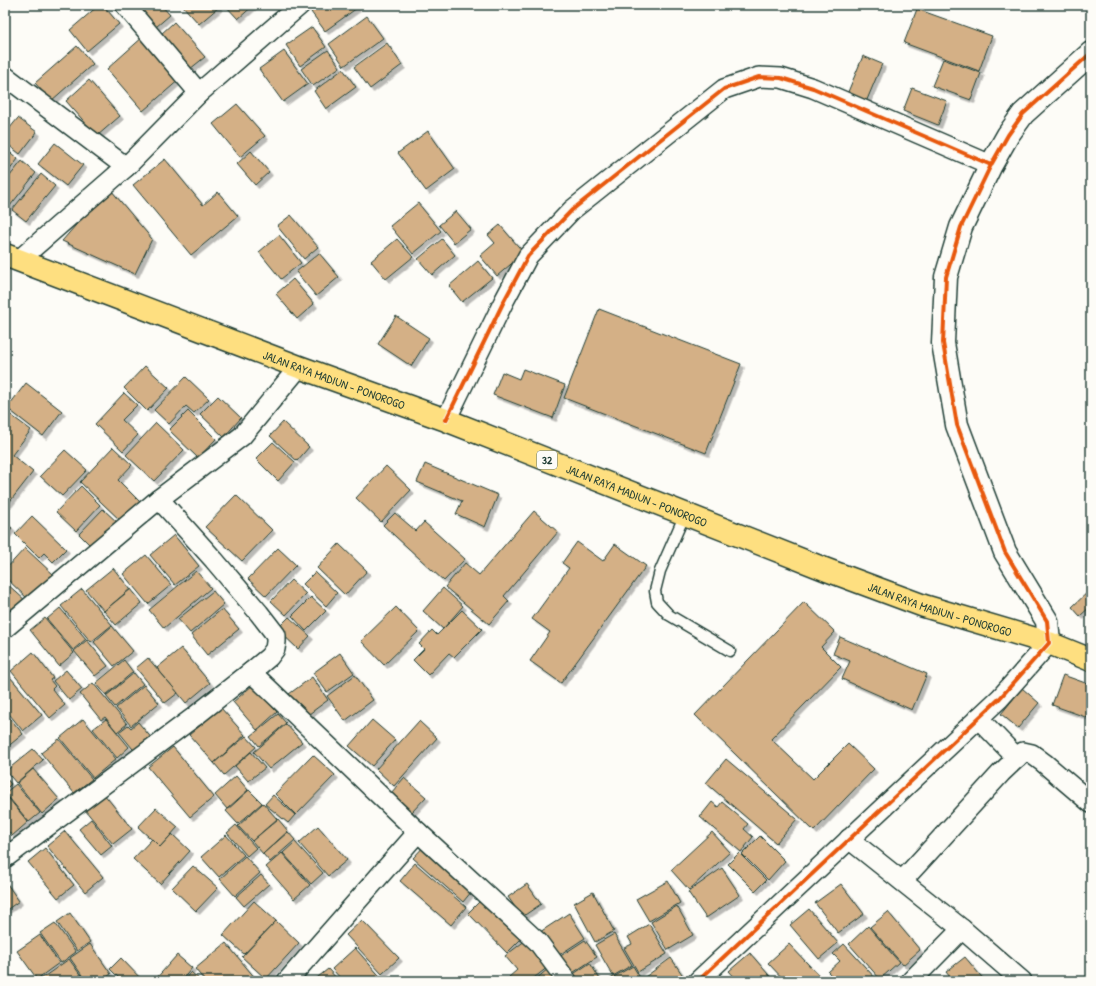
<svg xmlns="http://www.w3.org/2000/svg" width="1096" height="986" viewBox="0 0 1096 986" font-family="'Patrick Hand',sans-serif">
<defs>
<filter id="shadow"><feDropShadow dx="3.5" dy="3.5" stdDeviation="0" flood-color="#0004"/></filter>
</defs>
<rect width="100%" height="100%" fill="#fdfcf7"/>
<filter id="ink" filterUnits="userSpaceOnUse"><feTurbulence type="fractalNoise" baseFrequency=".025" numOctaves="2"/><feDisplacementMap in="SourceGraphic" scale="8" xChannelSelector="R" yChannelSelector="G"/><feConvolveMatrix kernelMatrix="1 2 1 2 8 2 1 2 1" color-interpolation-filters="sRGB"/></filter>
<g filter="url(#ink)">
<g fill="#d4b086" stroke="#1f3d34" filter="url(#shadow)">
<polygon points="99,5 103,5 119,24 87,51 70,30"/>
<polygon points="136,5 161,5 170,15 156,27"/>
<polygon points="182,5 217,5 219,7 199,24"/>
<polygon points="225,5 254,5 238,19"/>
<polygon points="320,5 355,5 357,8 325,31 311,12"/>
<polygon points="917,9 992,36 979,71 904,43"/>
<polygon points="367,16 383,38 344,66 329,44"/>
<polygon points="174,22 205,57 190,69 160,35"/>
<polygon points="312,27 326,47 300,66 286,45"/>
<polygon points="144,36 180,79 143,111 107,69"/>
<polygon points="387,43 402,65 370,89 354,67"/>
<polygon points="77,46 93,64 51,101 35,83"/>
<polygon points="328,50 340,67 313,86 301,69"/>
<polygon points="284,51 308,84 283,102 259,69"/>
<polygon points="863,56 882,64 864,107 845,99"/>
<polygon points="943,59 981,73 971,100 932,86"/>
<polygon points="343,69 356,87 326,109 314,91"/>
<polygon points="89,80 120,116 97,136 66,101"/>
<polygon points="912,88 947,101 938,125 903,111"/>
<polygon points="237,104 265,136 240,157 213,124"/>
<polygon points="18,118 37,132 20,154 5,142 5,134"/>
<polygon points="428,131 455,169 426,191 398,153"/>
<polygon points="55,143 83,165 66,186 38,164"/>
<polygon points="5,148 18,159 5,176"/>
<polygon points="251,151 269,172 255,185 237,164"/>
<polygon points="165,159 203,205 218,192 238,216 191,255 133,185"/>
<polygon points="22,161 36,173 6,211 5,209 5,182"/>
<polygon points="41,174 55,186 26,221 12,210"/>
<polygon points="111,190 152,239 135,274 62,241 89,210"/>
<polygon points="418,203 441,231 413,254 390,226"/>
<polygon points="456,211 471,229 454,243 439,225"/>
<polygon points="291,215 318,247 304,259 277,226"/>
<polygon points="500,225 524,253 497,276 480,256 495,243 488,235"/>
<polygon points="279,235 301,263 281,279 259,252"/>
<polygon points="397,239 413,257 386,279 371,261"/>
<polygon points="442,239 455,255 432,275 418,259"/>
<polygon points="319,253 339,277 316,296 296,272"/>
<polygon points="478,261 492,278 462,302 449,286"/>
<polygon points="293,279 314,304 297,319 276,294"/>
<polygon points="599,309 741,364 706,453 564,398"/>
<polygon points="396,316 429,338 411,366 378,344"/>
<polygon points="145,366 169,388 147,411 124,388"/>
<polygon points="523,369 565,385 553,418 493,395 502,372 519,379"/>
<polygon points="186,377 209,399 194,413 186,406 169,424 154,410"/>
<polygon points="26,383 62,411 43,436 7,408"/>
<polygon points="124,393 137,405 122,420 138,435 123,451 95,424"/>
<polygon points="218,396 241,418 224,437 200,414"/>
<polygon points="188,411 216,439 198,458 169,430"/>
<polygon points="8,413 31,430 12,455 33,472 8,504 5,501 5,417"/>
<polygon points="283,422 309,447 297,461 270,436"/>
<polygon points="156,423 184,450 154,481 126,455"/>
<polygon points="273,442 295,462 278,481 256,459"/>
<polygon points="113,447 132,465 118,480 140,502 122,522 80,482"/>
<polygon points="65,450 87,470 62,496 40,476"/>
<polygon points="425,464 498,495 485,527 456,514 462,501 417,482"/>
<polygon points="386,466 411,490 381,522 356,498"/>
<polygon points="81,486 100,505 76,531 56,512"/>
<polygon points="236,495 272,530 242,561 205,527"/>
<polygon points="103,509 118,523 93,548 79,534"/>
<polygon points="534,511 558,532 504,596 509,601 489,624 445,587 465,563 479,575"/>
<polygon points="395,513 416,531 424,522 465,559 444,581 383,525"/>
<polygon points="32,516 66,549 53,562 44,553 39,558 15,534"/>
<polygon points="5,521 12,528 5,536"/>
<polygon points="174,535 199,566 175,585 150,555"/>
<polygon points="577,542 603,561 615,544 646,566 561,683 530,661 550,632 532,619 569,568 562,563"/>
<polygon points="339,544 367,571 345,595 317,568"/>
<polygon points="25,548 54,575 29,600 5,577 5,570"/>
<polygon points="278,548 296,565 266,596 248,579"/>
<polygon points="146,555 171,585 148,604 123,574"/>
<polygon points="113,568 130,589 104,611 86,590"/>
<polygon points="196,571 211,588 164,628 149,610"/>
<polygon points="315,572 337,593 326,606 303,584"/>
<polygon points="291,580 306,594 286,615 271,601"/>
<polygon points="5,582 27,602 16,614 5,603"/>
<polygon points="443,588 463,606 443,629 423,611"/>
<polygon points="82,589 112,625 91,642 61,606"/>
<polygon points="131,589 142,603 116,625 104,611"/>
<polygon points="1091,589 1091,606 1080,616 1072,607"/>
<polygon points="213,591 224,604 190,633 178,619"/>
<polygon points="311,597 326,611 306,631 292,616"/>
<polygon points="804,602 835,632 821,647 841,667 771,739 813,779 848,744 874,769 814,831 695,715"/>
<polygon points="5,605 14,614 5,624"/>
<polygon points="396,607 419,631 384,665 361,641"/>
<polygon points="60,608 86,639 73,650 47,619"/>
<polygon points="222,609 239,629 207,655 191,635"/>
<polygon points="462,610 482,629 454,657 449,653 428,675 413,660 424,649 419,644 432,630 437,635"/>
<polygon points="289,617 310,636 298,649 277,629"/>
<polygon points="45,618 74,653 59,666 30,630"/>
<polygon points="112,626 133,651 114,666 94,642"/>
<polygon points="840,637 927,674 912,710 842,679 850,661 833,654"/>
<polygon points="87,640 108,666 95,676 74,651"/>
<polygon points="181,648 210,683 186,703 157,668"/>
<polygon points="33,652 53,678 50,680 55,686 52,689 65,705 50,718 11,671"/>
<polygon points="340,653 354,673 327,692 313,673"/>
<polygon points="148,658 178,693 165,703 136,668"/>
<polygon points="124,660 133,672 106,695 96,683"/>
<polygon points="66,670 82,689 69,700 53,681"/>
<polygon points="5,671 42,715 23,731 5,709"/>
<polygon points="134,673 143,684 115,707 106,696"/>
<polygon points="355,675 373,700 345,721 327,696"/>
<polygon points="1063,675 1091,685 1091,719 1052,705"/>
<polygon points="312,677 328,700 305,717 289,694"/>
<polygon points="93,683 127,724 117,732 105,717 101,720 80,694"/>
<polygon points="144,685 159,703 131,726 116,708"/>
<polygon points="253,685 277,712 257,730 233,702"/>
<polygon points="1022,688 1039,703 1018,728 1001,714"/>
<polygon points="221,708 245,735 214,763 189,735"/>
<polygon points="278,714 286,723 259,746 251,736"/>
<polygon points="8,716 23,734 5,749 5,719"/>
<polygon points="83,719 116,759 93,778 60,738"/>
<polygon points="106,719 129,747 117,758 93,729"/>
<polygon points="372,720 395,740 372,766 349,746"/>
<polygon points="419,721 437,738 394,786 376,769"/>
<polygon points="138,722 153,740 137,754 119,732 128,725 131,728"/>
<polygon points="286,724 302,742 269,769 254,752"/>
<polygon points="246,736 256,747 224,775 214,763"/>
<polygon points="59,739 92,779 74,793 41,753"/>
<polygon points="173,747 214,797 190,817 148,767"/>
<polygon points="33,749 43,760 16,783 6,771"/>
<polygon points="251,752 265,768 248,781 235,766"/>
<polygon points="313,755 335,775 296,815 275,794"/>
<polygon points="726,759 797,819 776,843 706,783"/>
<polygon points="33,769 59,799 42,814 17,783"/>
<polygon points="236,776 248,790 227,809 215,795"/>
<polygon points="5,777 11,784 5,790"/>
<polygon points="404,778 426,797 412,812 391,793"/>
<polygon points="16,784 40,813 29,822 5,793"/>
<polygon points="249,790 262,803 238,824 226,811"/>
<polygon points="5,794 28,822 12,836 5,827"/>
<polygon points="104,794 132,829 113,844 85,810"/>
<polygon points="273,795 295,815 288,823 265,804"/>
<polygon points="712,802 718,807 722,802 748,824 744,829 753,837 741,852 700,817"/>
<polygon points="263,803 277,819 252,841 238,826"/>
<polygon points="156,808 178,827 160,847 138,827"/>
<polygon points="91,819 112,846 101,855 79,829"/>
<polygon points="278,819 288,831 263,854 252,841"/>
<polygon points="236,825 256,848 247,856 227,833"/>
<polygon points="318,826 347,860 328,876 299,843"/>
<polygon points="65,831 103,877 85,892 47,846"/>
<polygon points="288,832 295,840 270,862 263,854"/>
<polygon points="712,832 730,852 689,890 671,870"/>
<polygon points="172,834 190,851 160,884 133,859 152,839 160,847"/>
<polygon points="226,835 244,855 219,877 201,857"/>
<polygon points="760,836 785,861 768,880 742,854"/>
<polygon points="295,842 323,873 311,884 283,853"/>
<polygon points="427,843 476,886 463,902 413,858"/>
<polygon points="45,848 74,885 58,898 28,862"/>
<polygon points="282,853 310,885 294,899 266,867"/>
<polygon points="739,853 766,880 755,891 728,864"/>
<polygon points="245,856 260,873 235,896 220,879"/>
<polygon points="415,863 466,907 451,925 400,881"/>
<polygon points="193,866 218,888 196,911 172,888"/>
<polygon points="722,868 740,895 706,918 688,892"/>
<polygon points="261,875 269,884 244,906 236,897"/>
<polygon points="5,881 19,901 5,911"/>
<polygon points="668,881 680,903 649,921 636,899"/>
<polygon points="527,884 541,904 522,917 508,897"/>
<polygon points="841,884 864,914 838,933 815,903"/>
<polygon points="593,892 614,931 595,942 574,903"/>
<polygon points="485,896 525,935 507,953 468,913"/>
<polygon points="254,901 276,921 244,954 223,935"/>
<polygon points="677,906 693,935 668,950 651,922"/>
<polygon points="809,909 838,943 819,959 790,925"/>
<polygon points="888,912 920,950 903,965 870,927"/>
<polygon points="70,913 90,942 77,951 57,922"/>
<polygon points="569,913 585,938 556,957 540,932"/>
<polygon points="362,920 399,958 382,974 346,935"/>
<polygon points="276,921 299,943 266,979 242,957"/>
<polygon points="55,923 76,952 61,963 40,933"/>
<polygon points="649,924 667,954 638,972 624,948 632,944 628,937"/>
<polygon points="868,926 899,962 880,979 849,944"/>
<polygon points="614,934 632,965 613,976 595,945"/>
<polygon points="40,935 59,963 37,979 17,951"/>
<polygon points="526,940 548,967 530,981 512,981 509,977 517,970 505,956"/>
<polygon points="585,940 597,957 568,976 556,959"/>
<polygon points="226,943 256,979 253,981 205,981 195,969"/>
<polygon points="90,944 111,974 101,981 86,981 70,958"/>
<polygon points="789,944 824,981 785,981 768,963"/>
<polygon points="844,944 877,980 877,981 837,981 828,972 840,961 833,954"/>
<polygon points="355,948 384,981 343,981 332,969"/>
<polygon points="750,953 774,981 738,981 729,971"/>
<polygon points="177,955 192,968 181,981 154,981"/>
<polygon points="965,957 985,981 953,981 946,972"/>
<polygon points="121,958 143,981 122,981 110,969"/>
<polygon points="671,958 684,977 679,981 648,981 645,977"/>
<polygon points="69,959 84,980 38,981"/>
<polygon points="590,963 601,981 572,981 569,977"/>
<polygon points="633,966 642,981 611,981 610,979"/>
<polygon points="549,968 559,981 534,981"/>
<polygon points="328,969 339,981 313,981"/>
<polygon points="191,972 201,981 183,981"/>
<polygon points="111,976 116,981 106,981"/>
</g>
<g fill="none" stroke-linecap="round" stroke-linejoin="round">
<g stroke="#1f3d34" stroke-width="13">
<polyline id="service" points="685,514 660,571 655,591 657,602 669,615 730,651"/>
</g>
<g stroke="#1f3d34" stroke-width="22">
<g id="minor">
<polyline points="125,5 199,93"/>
<polyline points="5,76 126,167"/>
<polyline points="19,260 126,167 199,93 300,5"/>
<polyline points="446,420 504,301 528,256 572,210 724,89 759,77 781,78 813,88 991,165"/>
<polyline points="5,628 159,499 242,436 299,367"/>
<polyline points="251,672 418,832 538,942 567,981"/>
<polyline points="978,718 1017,758"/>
<polyline points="849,839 962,929 911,981"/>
<polyline points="5,858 194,717 251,672 269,657 275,649 276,642 276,635 259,613 214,560 159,499"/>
<polyline points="902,881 1001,773 1023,752 1032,754 1044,763 1091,803"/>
<polyline points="962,929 1022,981"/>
<polyline points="287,981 418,832"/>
<polyline points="698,981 1000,698 1049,643"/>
</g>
</g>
<g stroke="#1f3d34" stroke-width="25">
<polyline id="tertiary" points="1049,643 1047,621 1005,552 957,425 943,343 946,277 961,227 991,165 1008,135 1023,114 1091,53"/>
</g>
<g stroke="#1f3d34" stroke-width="25">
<g id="trunk">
<path id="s1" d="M5,255L299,367L446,420L827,570L924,606L1049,643L1091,660"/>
</g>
</g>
<use href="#service" stroke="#fdfcf7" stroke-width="10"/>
<use href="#minor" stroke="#fdfcf7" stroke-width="19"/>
<use href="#tertiary" stroke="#fdfcf7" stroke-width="22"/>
<use href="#trunk" stroke="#fedf80" stroke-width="22"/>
<g stroke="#fdfcf7" stroke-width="6">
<g id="cycleway">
<polyline points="446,420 504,301 528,256 572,210 724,89 759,77 781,78 813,88 991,165"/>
<polyline points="698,981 1000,698 1049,643 1047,621 1005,552 957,425 943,343 946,277 961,227 991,165 1008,135 1023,114 1091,53"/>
</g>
</g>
<use href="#cycleway" stroke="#e8590c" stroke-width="4"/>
</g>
</g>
<g text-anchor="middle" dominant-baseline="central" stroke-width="3.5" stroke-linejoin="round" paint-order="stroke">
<rect fill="#fdfcf7" stroke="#62766e" stroke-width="1" x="537" y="451" width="20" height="18" rx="3"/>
<g font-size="11" font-weight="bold" fill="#1f3d34">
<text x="547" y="460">32</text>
</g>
<g font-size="12" fill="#1f3d34" stroke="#fdfcf7">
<text stroke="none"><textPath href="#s1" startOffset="352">JALAN RAYA MADIUN - PONOROGO</textPath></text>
<text stroke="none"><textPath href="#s1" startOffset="676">JALAN RAYA MADIUN - PONOROGO</textPath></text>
<text stroke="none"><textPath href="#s1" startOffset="1000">JALAN RAYA MADIUN - PONOROGO</textPath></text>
</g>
</g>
<rect width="1096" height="986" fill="none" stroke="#fdfcf7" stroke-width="20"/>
<rect x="10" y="10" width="1076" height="966" fill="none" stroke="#1f3d34" stroke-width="1.5" filter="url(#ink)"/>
</svg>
